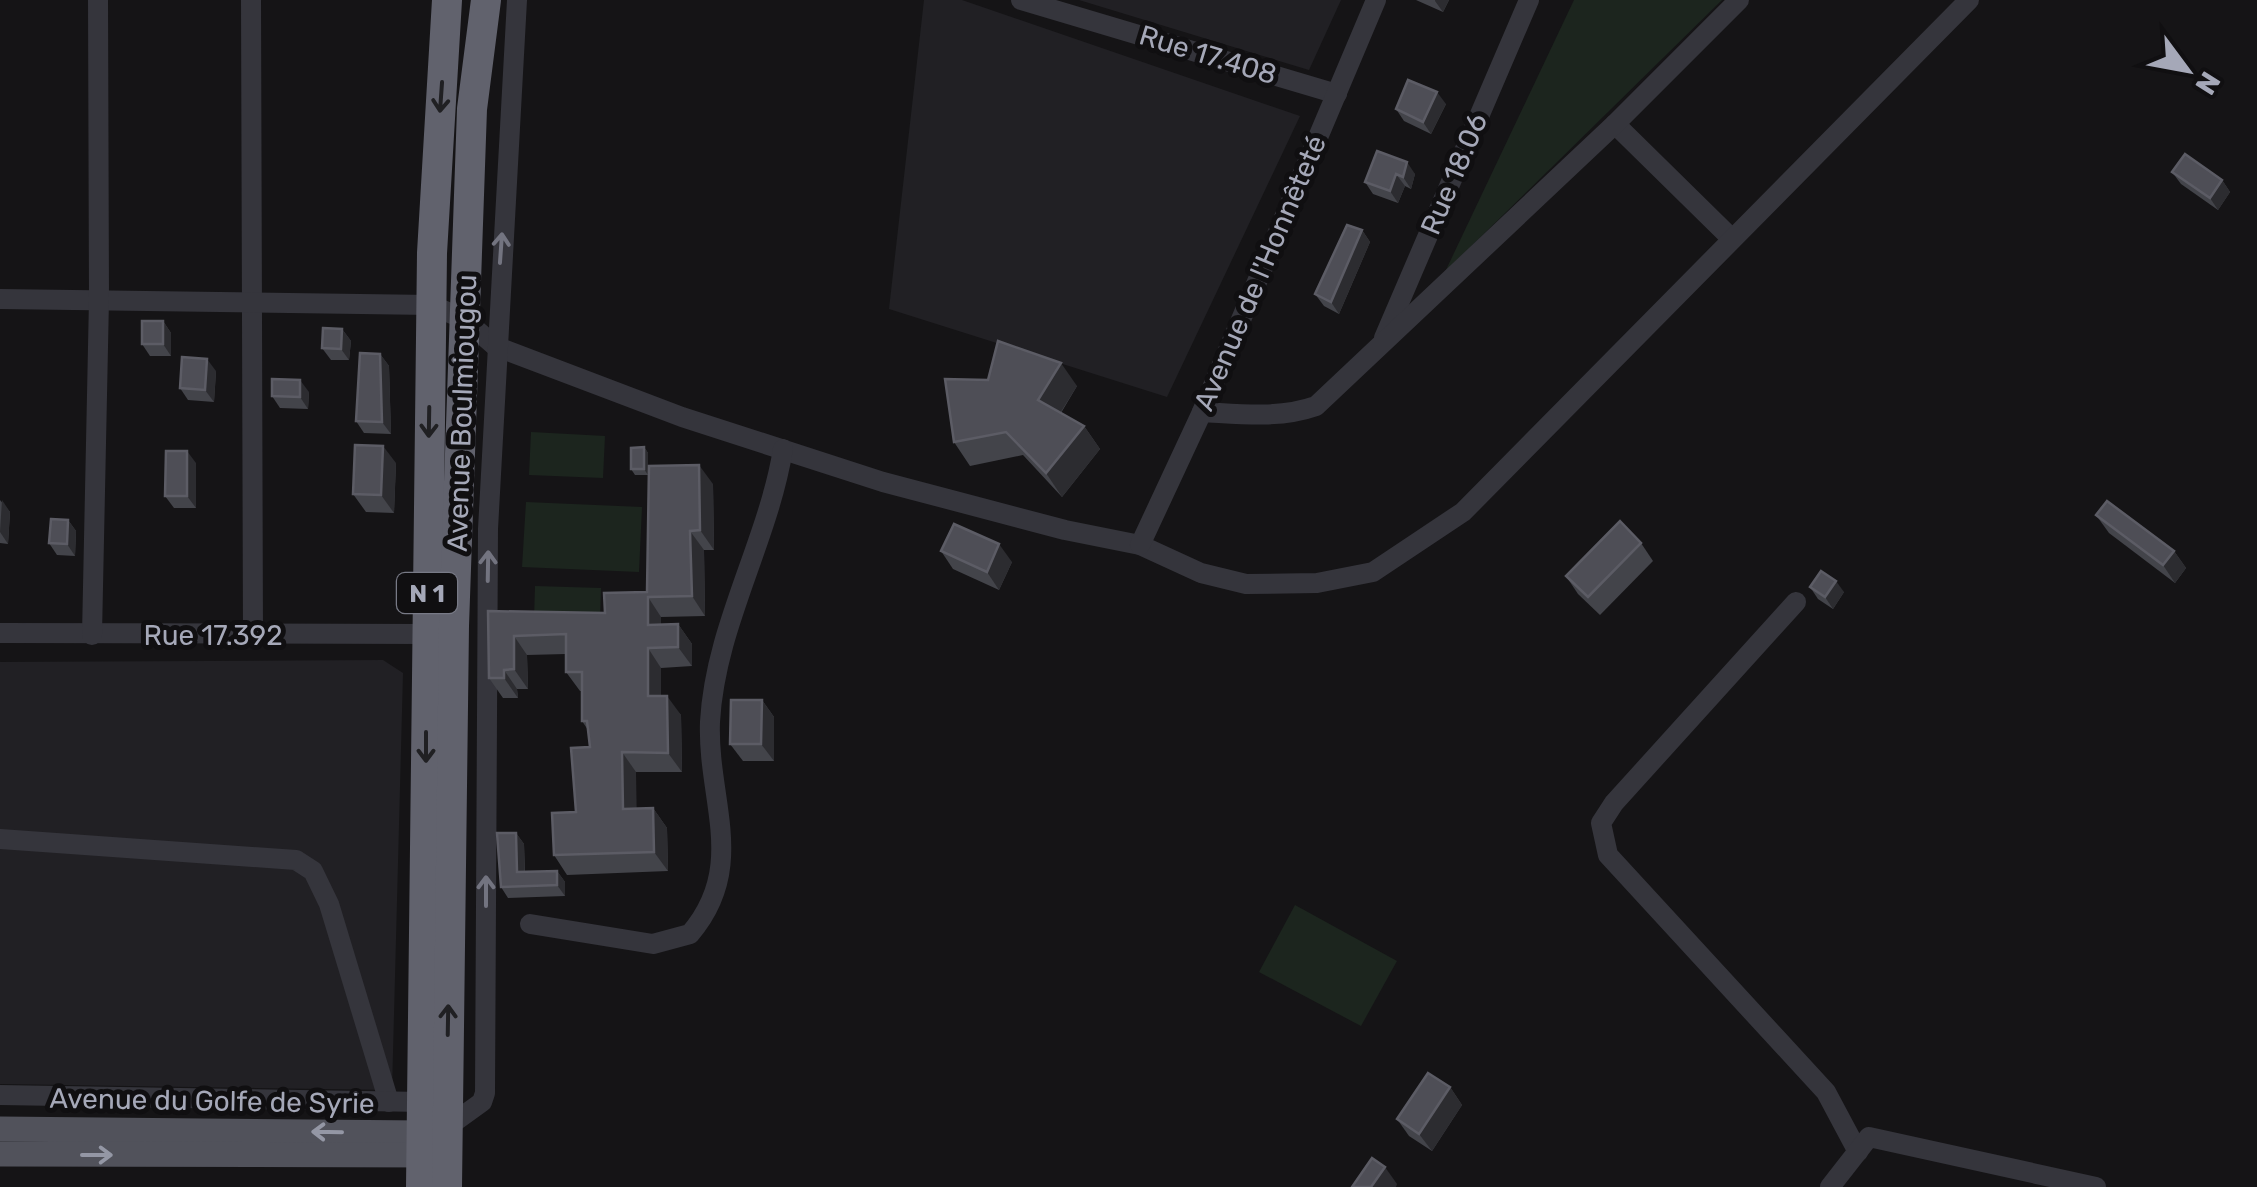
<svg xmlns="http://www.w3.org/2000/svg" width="2257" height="1187" viewBox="0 0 2257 1187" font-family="Rubik,sans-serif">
<rect width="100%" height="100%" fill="#151416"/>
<g fill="#212024">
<polygon points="924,0 962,0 1300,116 1167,397 889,309"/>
<polygon points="1079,0 1341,0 1309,70"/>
<polygon points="383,660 403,673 392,1090 0,1084 0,662"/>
</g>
<g fill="#1c251e">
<polygon points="1574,0 1722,0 1445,272"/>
<polygon points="531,432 605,436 603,478 529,475"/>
<polygon points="526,502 642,507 639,572 522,567"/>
<polygon points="535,586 601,588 600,620 534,618"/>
<polygon points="1295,905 1397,961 1361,1026 1259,972"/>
</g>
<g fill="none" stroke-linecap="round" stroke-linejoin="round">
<g stroke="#35353c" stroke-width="20">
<polyline points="251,0 253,635"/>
<polyline points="1021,0 1337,94"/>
<polyline points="1615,124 1732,239"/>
<polyline points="0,299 431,305 464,319 495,346 682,417 883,482 1065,530 1140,545 1201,573 1246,584 1317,583 1373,572 1463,512 1969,0"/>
<polyline points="1384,338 1529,0"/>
<path d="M1202,412C1241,414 1279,419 1316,406L1615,124L1739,0"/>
<polyline points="1140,545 1202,412 1376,0"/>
<polyline points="1796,602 1614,803 1601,823 1608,855 1826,1092 1858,1152"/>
<polyline points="0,633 426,634"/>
<polyline points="92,635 99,299 98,0"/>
<polyline points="0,839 296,860 313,871 329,904 389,1102"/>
<path d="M530,924L653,944L690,934C748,866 707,800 710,722C715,627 768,542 783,449"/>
<polyline points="0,1095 424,1102"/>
<polyline points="446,1128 482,1102 485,1093 488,529 517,0"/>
<polyline points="1830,1187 1869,1137 2096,1187"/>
</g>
<g stroke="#51525b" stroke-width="25">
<polyline points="0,1129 424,1133 440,1129"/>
<polyline points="0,1154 438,1155"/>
</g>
<g stroke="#61626d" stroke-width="30">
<polyline points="421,1187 432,253 447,0"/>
<polyline points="447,1187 454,626 472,109 486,0"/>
</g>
</g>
<g fill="#43444a">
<polygon points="1416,0 1449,0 1443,12"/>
<polygon points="1446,104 1431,134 1404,121 1396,109"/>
<polygon points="1377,151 1415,174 1411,189 1405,186 1398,203 1373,194 1365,182"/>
<polygon points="2172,172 2222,180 2230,192 2218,210 2181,184"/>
<polygon points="1362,230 1370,242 1339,314 1324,306 1315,294"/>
<polygon points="163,321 171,333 171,356 150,356 142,344"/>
<polygon points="342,329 351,341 349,360 331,360 322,348"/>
<polygon points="380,354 389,366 391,434 364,433 356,421"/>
<polygon points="216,371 214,402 188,400 180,388"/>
<polygon points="988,380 1077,386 1061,413 1084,426 1100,449 1062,497 1023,455 970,466 954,442"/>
<polygon points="309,392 308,409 280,408 272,396"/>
<polygon points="644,447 648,453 648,475 635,475 631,469"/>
<polygon points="196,463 196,508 174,508 165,496"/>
<polygon points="396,463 394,513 366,512 353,494"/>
<polygon points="713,484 714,550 704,550 705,616 661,617 661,625 678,624 692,644 692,666 661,668 661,696 681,715 682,772 636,772 636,809 653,808 667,828 668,871 567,875 554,855 576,812 590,747 588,730 582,721 582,691 580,691 566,672 566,654 527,655 528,689 517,689 518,698 503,698 489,678 488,611 605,613 647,592"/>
<polygon points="0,500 10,512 8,544 0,543"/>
<polygon points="2096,515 2174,551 2186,568 2175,583 2109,533"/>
<polygon points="68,520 76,531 75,556 57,555 49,543"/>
<polygon points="1641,543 1653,561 1600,615 1578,594 1566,576"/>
<polygon points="941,551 1012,562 999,590 953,569"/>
<polygon points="1810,587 1844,592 1833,609 1818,599"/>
<polygon points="762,700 774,717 774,761 743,761 730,744"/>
<polygon points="516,833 524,844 525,872 557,871 565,882 565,896 508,898 501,887"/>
<polygon points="1450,1087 1462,1105 1432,1151 1409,1136 1397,1119"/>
</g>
<g fill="#2c2c30">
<polygon points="1435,0 1449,0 1443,12 1435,1"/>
<polygon points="1437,92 1446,104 1431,134 1423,122"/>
<polygon points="1407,162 1415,174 1411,189 1403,177"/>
<polygon points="1396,174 1405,186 1398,203 1390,191"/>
<polygon points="2222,180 2230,192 2218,210 2210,198"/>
<polygon points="1362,230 1370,242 1339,314 1331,302"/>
<polygon points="163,321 171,333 171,356 163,344"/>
<polygon points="342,329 351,341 349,360 341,349"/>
<polygon points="380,354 389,366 391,434 382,422"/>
<polygon points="207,359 216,371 214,402 205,390"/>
<polygon points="1061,363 1077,386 1054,423 1038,400"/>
<polygon points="300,380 309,392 308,409 300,397"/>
<polygon points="1084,426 1100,449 1062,497 1046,473"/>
<polygon points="383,446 396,463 394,513 381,495"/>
<polygon points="644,447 648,453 648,475 644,469"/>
<polygon points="187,451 196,463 196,508 187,496"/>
<polygon points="699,465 713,484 714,550 700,530"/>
<polygon points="2,500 10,512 8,544 0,532"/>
<polygon points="68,520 76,531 75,556 67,544"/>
<polygon points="690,531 704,550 705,616 692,596"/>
<polygon points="999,544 1012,562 999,590 987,572"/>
<polygon points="2174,551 2186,568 2175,583 2163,565"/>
<polygon points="1836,581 1844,592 1833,609 1825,597"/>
<polygon points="648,597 661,617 661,645 648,625"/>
<polygon points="678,624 692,644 692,666 678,647"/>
<polygon points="514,636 527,655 528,689 514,669"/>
<polygon points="648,648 661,668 661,716 648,696"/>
<polygon points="504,670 517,689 518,698 504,678"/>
<polygon points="667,696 681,715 682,772 668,753"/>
<polygon points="762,700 774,717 774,761 761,744"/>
<polygon points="622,752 636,772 637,829 623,809"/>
<polygon points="653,808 667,828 668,871 654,852"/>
<polygon points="516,833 524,844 525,883 517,872"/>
<polygon points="557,871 565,882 565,896 557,885"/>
<polygon points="1450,1087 1462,1105 1432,1151 1419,1134"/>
<polygon points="1385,1167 1397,1184 1396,1187 1371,1187"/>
</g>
<g fill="#4e4e56" stroke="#5c5c65" stroke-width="2.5">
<polygon points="1408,80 1437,92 1423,122 1396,109"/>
<polygon points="1377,151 1407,162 1403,177 1396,174 1390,191 1365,182"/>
<polygon points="2185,154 2222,180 2210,198 2172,172"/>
<polygon points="1347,225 1362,230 1331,302 1315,294"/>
<rect x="142" y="321" width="21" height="23"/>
<polygon points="323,328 342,329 341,349 322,348"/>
<polygon points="998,341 1061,363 1038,400 1084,426 1046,473 1006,432 954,442 945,379 988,380"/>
<polygon points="360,353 380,354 382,422 356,421"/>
<polygon points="182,357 207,359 205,390 180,388"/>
<polygon points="272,379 300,380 300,397 272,396"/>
<polygon points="355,445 383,446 381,495 353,494"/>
<polygon points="644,447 644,469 631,469 631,448"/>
<polygon points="166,451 187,451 187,496 165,496"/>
<polygon points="699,465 700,530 690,531 692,596 648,597 648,625 678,624 678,647 648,648 648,696 667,696 668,753 622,752 623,809 653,808 654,852 554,855 552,813 576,812 571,748 590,747 587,721 582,721 582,672 566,672 566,634 514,636 514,669 504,670 504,678 489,678 488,611 605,613 604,593 647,592 649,466"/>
<polygon points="2107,501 2174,551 2163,565 2096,515"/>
<polygon points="51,519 68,520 67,544 49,543"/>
<polygon points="1620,521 1641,543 1588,597 1566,576"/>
<polygon points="954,524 999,544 987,572 941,551"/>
<polygon points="1821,571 1836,581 1825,597 1810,587"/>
<polygon points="731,700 762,700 761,744 730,744"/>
<polygon points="497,833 516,833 517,872 557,871 557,885 501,887"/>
<polygon points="1428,1073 1450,1087 1419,1134 1397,1119"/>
<polygon points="1372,1158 1385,1167 1371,1187 1352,1187"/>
</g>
<defs><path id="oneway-shaft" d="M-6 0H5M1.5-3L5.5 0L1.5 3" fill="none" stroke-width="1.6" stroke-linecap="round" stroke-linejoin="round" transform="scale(2.5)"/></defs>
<g stroke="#202023">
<use href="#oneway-shaft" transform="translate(441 97) rotate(94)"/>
<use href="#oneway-shaft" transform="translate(429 422) rotate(91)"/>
<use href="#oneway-shaft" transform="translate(426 747) rotate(90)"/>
<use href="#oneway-shaft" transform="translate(448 1020) rotate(-89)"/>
</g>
<g stroke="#737480">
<use href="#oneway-shaft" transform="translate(501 248) rotate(-86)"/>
<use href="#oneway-shaft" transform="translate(488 566) rotate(-89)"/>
<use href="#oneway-shaft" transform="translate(486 891) rotate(-90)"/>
</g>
<g stroke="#9497a5">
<use href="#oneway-shaft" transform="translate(327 1132) rotate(-179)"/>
<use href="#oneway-shaft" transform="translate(97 1155)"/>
</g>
<g text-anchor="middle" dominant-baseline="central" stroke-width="10" stroke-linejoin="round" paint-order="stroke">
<rect fill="#100f11" stroke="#787a86" stroke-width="2.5" x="397" y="573" width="60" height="40" rx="8"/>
<g font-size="25" font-weight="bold" fill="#a5a8b8">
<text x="427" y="593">N 1</text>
</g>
<g font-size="28" fill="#a5a8b8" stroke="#100f11">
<text transform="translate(1208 55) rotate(17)">Rue 17.408</text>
<text transform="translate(1454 174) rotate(-67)">Rue 18.06</text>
<text transform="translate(1260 273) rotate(-67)">Avenue de l'Honnêteté</text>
<text transform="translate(462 413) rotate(-88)">Avenue Boulmiougou</text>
<text x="213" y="635">Rue 17.392</text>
<text transform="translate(212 1101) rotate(1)">Avenue du Golfe de Syrie</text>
</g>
</g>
<g transform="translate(2187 70) rotate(122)" stroke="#100f11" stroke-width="8" paint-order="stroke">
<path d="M0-8L18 38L0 25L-18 38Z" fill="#a5a8b8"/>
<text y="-15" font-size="28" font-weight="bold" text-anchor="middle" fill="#a5a8b8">N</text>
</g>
</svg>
